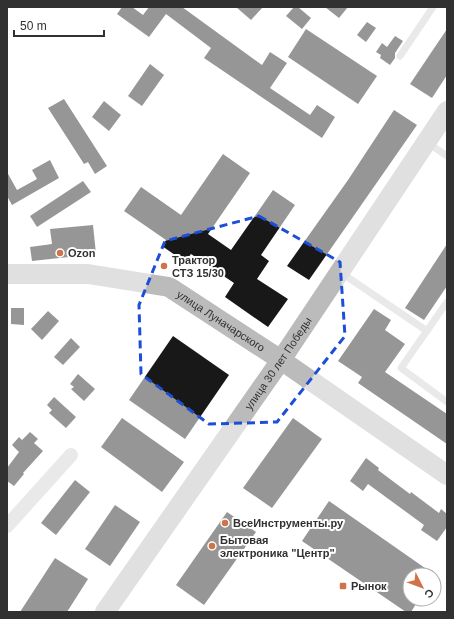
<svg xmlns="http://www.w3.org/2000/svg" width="454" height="619" viewBox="0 0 454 619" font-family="Helvetica,sans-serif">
<rect width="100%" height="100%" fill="#fff"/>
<g fill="#181818">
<polygon points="122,7 132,7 143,15 149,7 182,7 262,65 270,52 287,63 270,88 310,115 317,105 335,117 322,138 204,58 211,48 166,14 149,37 117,14"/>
<polygon points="236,7 263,7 251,20"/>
<polygon points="294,7 298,7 311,18 302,29 286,16"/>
<polygon points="325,7 348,7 339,18"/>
<polygon points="367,22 376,28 366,42 357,35"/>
<polygon points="306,29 377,76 358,104 288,57"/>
<polygon points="447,29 447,75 432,98 410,84"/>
<polygon points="395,36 403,41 395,53 395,58 390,65 380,58 381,55 376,52 382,43 387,47"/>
<polygon points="150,64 164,75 142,106 128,96"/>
<polygon points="64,99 107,166 95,174 88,162 84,164 48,108"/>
<polygon points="104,101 121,115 109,131 92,117"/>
<polygon points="394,110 417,125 309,280 287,266 348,180"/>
<polygon points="223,154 250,173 208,234 231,250 273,190 295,205 261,255 269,261 257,279 288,299 268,327 225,297 234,283 191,254 185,262 162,246 166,240 124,211 141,187 181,215"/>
<polygon points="50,160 59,178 12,205 7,196 7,172 17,190 37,179 32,170"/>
<polygon points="83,181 91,192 37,227 30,216"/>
<polygon points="93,225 96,254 32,261 30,247 52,244 50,229"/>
<polygon points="447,244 447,286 424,320 405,308"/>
<polygon points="11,308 24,308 24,325 11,324"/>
<polygon points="374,309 391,320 385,330 405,344 385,372 447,414 447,444 358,383 362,377 338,361"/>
<polygon points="48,311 59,321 42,340 31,329"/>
<polygon points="173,336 229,375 185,439 129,400"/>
<polygon points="71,338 80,347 63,365 54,357"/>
<polygon points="78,374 95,389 84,401 71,389 74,387 70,384"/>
<polygon points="54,397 76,417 66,428 49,413 52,410 47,405"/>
<polygon points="122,418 184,462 162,492 101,447"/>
<polygon points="293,418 322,439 272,508 243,488"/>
<polygon points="30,432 38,439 34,443 43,451 23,473 24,474 14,486 7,481 7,468 19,452 12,445 19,437 22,440"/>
<polygon points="366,458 379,468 378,470 410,494 411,492 439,513 441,509 447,514 447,527 437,541 421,530 424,525 368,484 363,491 350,481"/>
<polygon points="75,480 90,492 56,535 41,523"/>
<polygon points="329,501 435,575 410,575 410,599 419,599 411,612 406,612 302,541"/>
<polygon points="115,505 140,522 110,566 85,549"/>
<polygon points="227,512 256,532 204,605 176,585"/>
<polygon points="55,558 88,579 67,612 20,612"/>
</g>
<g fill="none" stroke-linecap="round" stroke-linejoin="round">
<g stroke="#cecece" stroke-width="7">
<polyline points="400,56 433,7"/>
<polyline points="428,143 447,156"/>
<polyline points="340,272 427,331"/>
<polyline points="447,302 401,368 447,402"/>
</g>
<polyline stroke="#cecece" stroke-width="14" points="7,526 71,455"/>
<g stroke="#bbb" stroke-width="20">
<path id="s1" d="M7,274H88L169,287L281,360L447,475"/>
<path id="s2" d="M105,612L281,360L447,111"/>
</g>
</g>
<path d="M0 0H454V619H0ZM259,216L340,262L345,336L277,422L209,424L141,374L139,305L165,241Z" fill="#fff" fill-opacity=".55" fill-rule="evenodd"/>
<path fill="none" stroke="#1d4ed8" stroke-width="3" stroke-dasharray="8 5" stroke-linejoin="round" d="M259,216L340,262L345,336L277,422L209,424L141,374L139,305L165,241Z"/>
<g fill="#d1734a" stroke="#fff" stroke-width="1.5">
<circle cx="60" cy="253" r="4"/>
<circle cx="164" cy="266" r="4"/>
<circle cx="225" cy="523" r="4"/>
<circle cx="212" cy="546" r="4"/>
<rect x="339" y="582" width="8" height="8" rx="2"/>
</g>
<g text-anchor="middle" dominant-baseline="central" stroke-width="4" stroke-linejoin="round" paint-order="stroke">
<g font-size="11" font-weight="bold" fill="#313131" stroke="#fff" text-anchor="start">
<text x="68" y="253">Ozon</text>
<text x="172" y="260">Трактор<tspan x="172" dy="13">СТЗ 15/30</tspan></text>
<text x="233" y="523">ВсеИнструменты.ру</text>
<text x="220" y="540">Бытовая<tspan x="220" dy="13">электроника "Центр"</tspan></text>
<text x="351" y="586">Рынок</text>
</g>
<g font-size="11" fill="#313131" stroke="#fff">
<text stroke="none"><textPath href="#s1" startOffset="225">улица Луначарского</textPath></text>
<text stroke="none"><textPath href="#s2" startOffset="303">улица 30 лет Победы</textPath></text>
</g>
</g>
<rect width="454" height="619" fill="none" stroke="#313131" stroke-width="16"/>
<g transform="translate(422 587) rotate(132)"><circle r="19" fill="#ffffff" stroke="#adadad"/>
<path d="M0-3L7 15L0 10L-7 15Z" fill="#d1734a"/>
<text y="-6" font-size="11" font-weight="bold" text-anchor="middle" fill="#313131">С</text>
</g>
<path d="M14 30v6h90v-6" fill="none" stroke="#313131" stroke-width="2"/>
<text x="20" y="30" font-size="12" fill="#313131" stroke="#ffffff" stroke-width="3" paint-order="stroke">50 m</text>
</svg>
